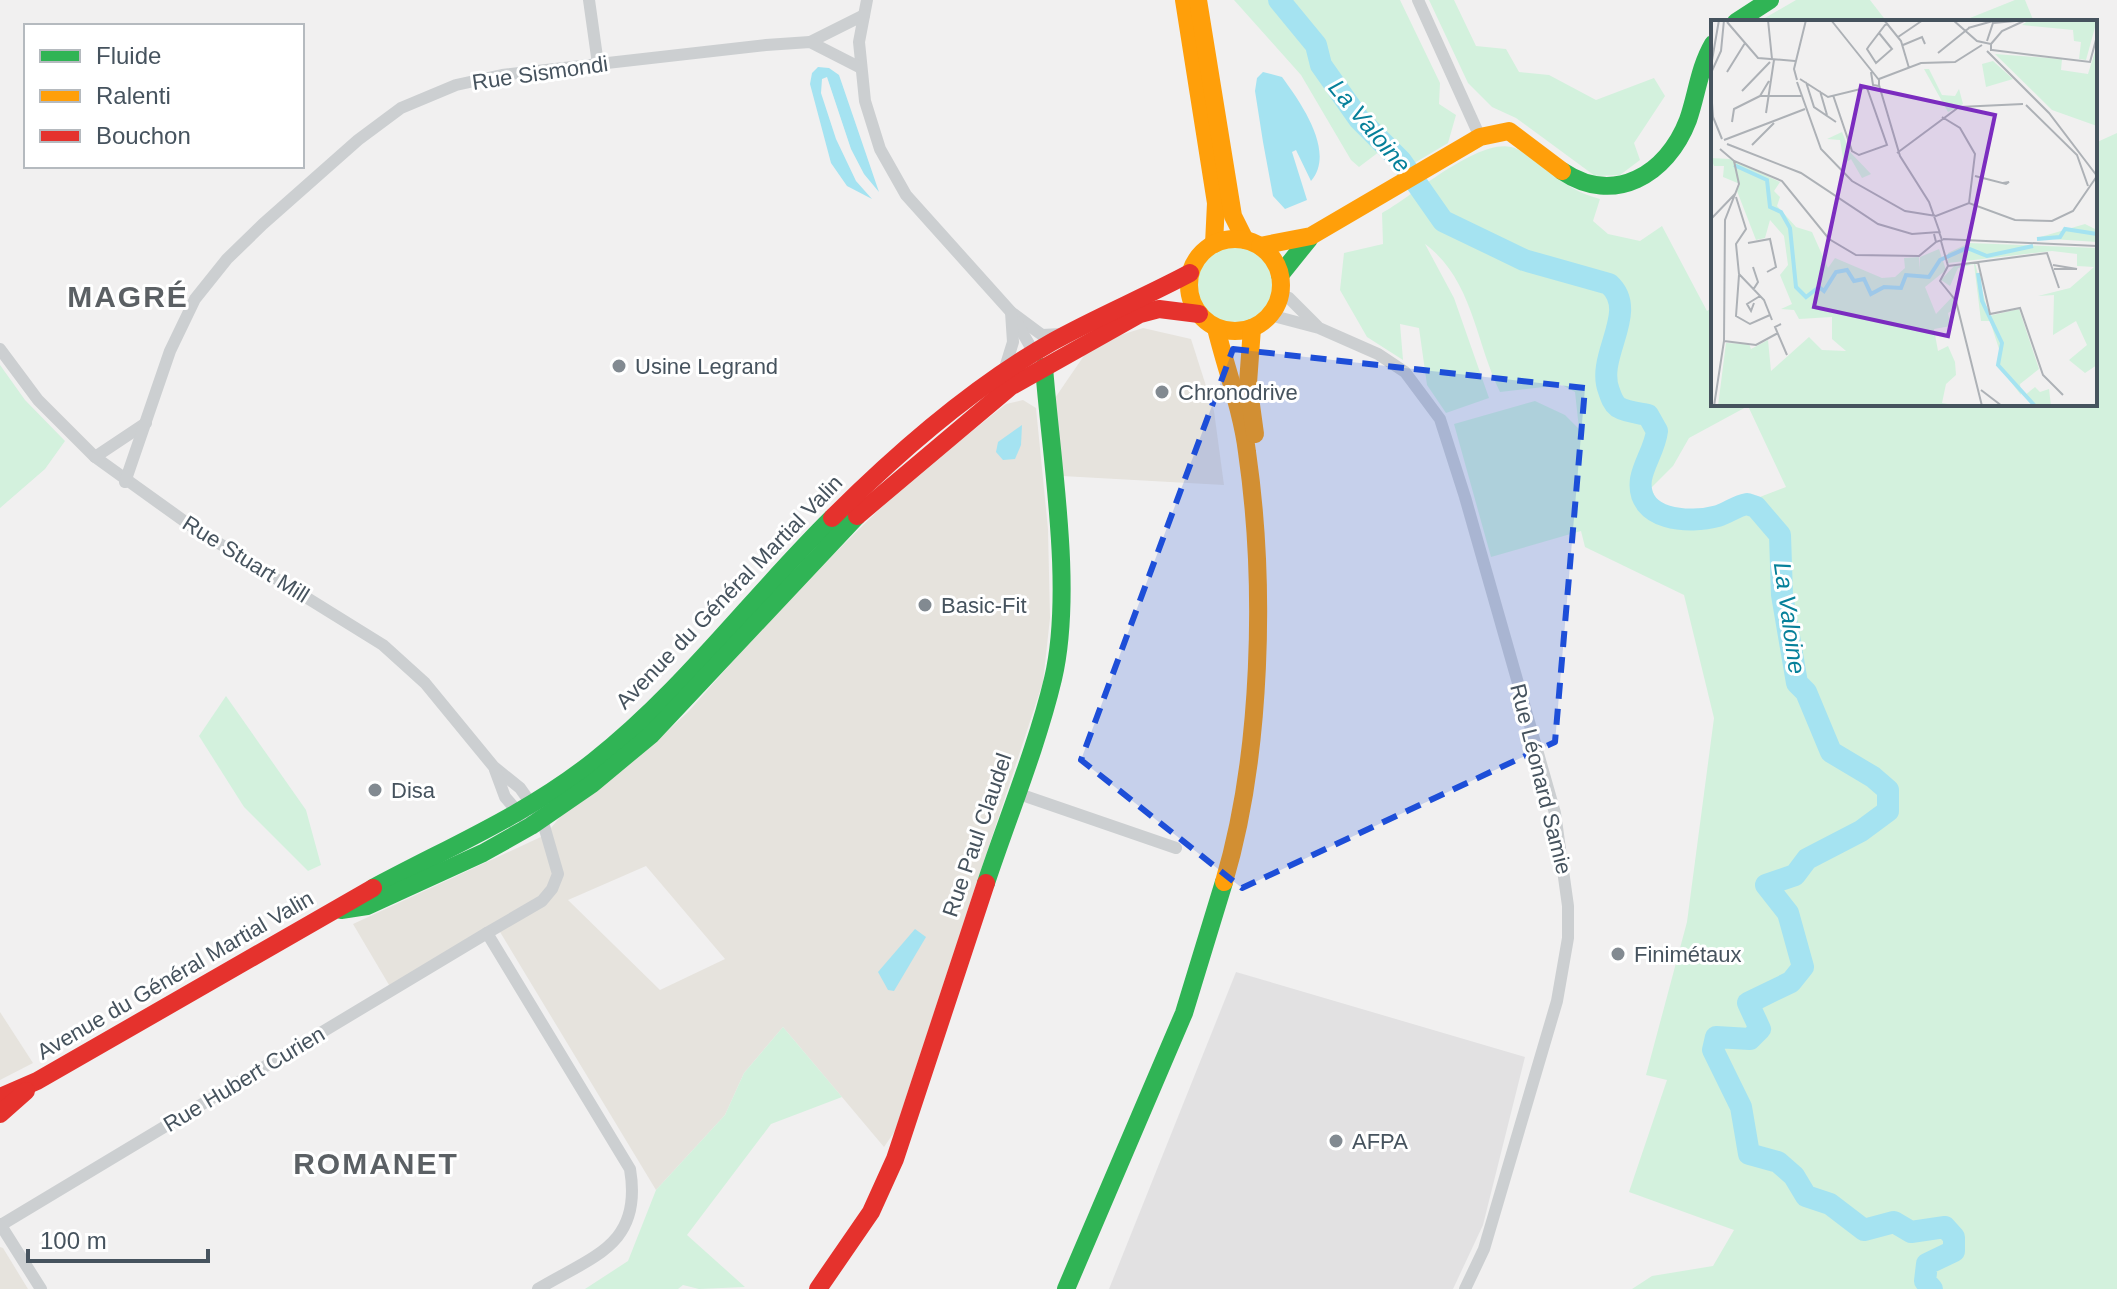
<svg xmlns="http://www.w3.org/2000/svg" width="2117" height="1289" viewBox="0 0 2117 1289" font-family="Helvetica,sans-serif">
<rect width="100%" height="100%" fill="#f1f0f0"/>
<g fill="#e6e3dd" fill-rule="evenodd">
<polygon points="1143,328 1191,339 1214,411 1224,485 1062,476 1055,398 1092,344"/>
<path d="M1023,400L1036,408L1048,529L1050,618L1043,682L895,1131L884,1147L783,1027L744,1073L725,1115L656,1190L497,927L392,990L353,924L545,835L571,804L663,735L688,712L786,601L902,487L1006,404ZM646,866L725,959L660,990L568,900Z"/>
<polygon points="0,1012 33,1063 0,1080"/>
<polygon points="0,1247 3,1248 28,1289 0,1289"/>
</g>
<polygon fill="#e2e1e2" points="1236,972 1525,1057 1483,1225 1453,1289 1109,1289"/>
<g fill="#d3f1dd" fill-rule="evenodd">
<polygon points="1234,0 1400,0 1440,83 1439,104 1456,115 1448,143 1411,165 1396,139 1359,167 1351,160 1301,75"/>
<polygon points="1429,0 1454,0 1476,46 1506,49 1519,72 1549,75 1596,100 1654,78 1665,96 1634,143 1640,160 1620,175 1595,176 1516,118 1492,107 1468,83"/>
<polygon points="1796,0 1870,0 1887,22 1758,22"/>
<polygon points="2015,0 2025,0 2034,22 1960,22"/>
<path d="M2117,133V1289H1632L1652,1276L1713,1266L1734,1230L1629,1192L1667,1080L1646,1075L1687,922L1714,718L1684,595L1585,547L1581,531L1491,557L1454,424L1535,401L1565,415L1579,429L1575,392L1562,385L1500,392C1475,341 1473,280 1425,244L1454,298L1489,398L1446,413L1427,385L1419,328L1400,324L1403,360L1367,337L1340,290L1344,253L1383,244L1382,213C1412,197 1484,132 1517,149C1551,166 1556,187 1600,199L1593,221L1608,234L1640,241L1662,226L1707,311L1713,307V404H2095V143ZM1748,406L1786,487L1679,528L1658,504L1651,488L1673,466L1689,438Z"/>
<circle cx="1235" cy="286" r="39"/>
<polygon points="0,365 25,400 65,441 45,469 0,508"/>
<polygon points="226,696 306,810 321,865 308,871 244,807 199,736"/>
<polygon points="783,1027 842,1097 771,1124 687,1235 745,1287 699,1289 683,1285 678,1289 585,1289 628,1261 656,1190 725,1115 744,1073"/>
</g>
<g fill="#a5e3f1">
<polygon points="818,67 829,68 839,75 879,192 864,174 851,149 827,77 822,79 821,93 836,139 856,181 872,199 847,186 831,163 810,84 812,73"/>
<path d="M1263,72L1282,77C1301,103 1336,152 1311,181L1296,150L1292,152L1307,200L1285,209L1273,196L1263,142L1255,91L1257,78Z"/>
<polygon points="1022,425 1021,445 1015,459 1003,460 996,452 998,442"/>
<polygon points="915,929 926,937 894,991 888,990 878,972"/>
</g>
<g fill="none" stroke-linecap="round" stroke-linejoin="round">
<path stroke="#a5e3f1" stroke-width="22" d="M1279,0L1316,45L1321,65L1359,119L1401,161L1443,221L1524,260L1609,284C1640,312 1595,356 1609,391C1611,397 1613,403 1618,407C1626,412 1639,413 1648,415L1657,431C1655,448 1644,463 1641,479C1635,521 1690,524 1718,516C1728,513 1736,506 1747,504L1756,507L1780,535L1782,595L1797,683L1806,692L1831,752L1873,777L1888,790V811L1861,831L1807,859L1795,875L1766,885L1788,913L1803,967L1791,982L1748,1003L1760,1029L1750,1039L1716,1037L1713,1050L1741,1107L1749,1154L1778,1162L1794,1176L1806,1196L1830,1204L1864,1230L1894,1222L1911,1232L1945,1227L1954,1237V1251L1927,1264L1925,1281L1932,1289"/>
<g stroke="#cccfd1" stroke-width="12">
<polyline points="589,0 598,64"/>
<polyline points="867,0 859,42 865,101 880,149 906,195 1011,312 1042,335 1062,334"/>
<polyline points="1418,0 1480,137"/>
<polyline points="810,42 864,15"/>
<polyline points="1280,295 1289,298 1317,326"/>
<polyline points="1270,315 1319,328 1378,354 1405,372 1440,419 1465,497 1555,813 1568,906 1568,938 1557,1001 1484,1249 1465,1289"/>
<polyline points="1014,318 1037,358"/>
<polyline points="0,349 38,400 95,457 191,526 383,645 425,683 494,767 520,788 542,819 558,874 552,889 542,901 487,933"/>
<polyline points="1004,371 1013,342 1011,312"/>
<polyline points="95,457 146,423"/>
<polyline points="125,482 170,351 195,299 227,259 263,224 358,140 401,108 456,85 502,75 766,45 810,42 859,67"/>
<polyline points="495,770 505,797 524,819"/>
<polyline points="1016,793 1176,848"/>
<polyline points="0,1224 41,1289"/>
<path d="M1,1225L487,933L630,1169C643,1245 593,1256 538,1289"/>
</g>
<g stroke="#30b455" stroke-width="18">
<polyline points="1736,22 1770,0"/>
<path d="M1562,171C1614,206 1667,175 1688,120C1697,94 1699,68 1713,44"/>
<polyline points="1280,275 1309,239"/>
<path d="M986,883C1008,817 1037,746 1053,679C1074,590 1051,459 1044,367"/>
<path d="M373,888C449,847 526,815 594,761C683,691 751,598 832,518"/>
<polyline points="341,910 367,906 483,853 531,826 592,784 651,735 857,516"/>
<polyline points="1066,1289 1184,1013 1224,882"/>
</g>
<g stroke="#ff9f0a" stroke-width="18">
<polyline points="1184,0 1216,203 1214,244"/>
<polyline points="1198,0 1233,216 1245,240"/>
<circle cx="1235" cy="285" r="46"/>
<polyline points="1260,246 1311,236 1480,137 1509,131 1562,171"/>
<path d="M1216,328C1226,369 1242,411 1247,452C1266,583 1262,754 1224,882"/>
<polyline points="1252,328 1248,383 1255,434"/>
</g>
<g stroke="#e5322d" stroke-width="18">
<polyline points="857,516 1010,387 1140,314 1159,309 1199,314"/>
<path d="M832,518C898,452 971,388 1052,342C1097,317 1145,297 1190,273"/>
<polyline points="0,1097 37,1081 373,888"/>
<polyline points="0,1114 26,1091"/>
<polyline points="818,1289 871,1212 895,1159 986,883"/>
</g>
</g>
<path fill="#1d4ed8" fill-opacity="0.2" stroke="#1d4ed8" stroke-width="6" stroke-dasharray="16 10" stroke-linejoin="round" d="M1233,349L1585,388L1555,742L1242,888L1081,760Z"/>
<g fill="#828a91" stroke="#fff" stroke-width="3">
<circle cx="619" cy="366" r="8"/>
<circle cx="1162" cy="392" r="8"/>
<circle cx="925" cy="605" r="8"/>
<circle cx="375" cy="790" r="8"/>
<circle cx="1618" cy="954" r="8"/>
<circle cx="1336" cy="1141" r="8"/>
</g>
<g text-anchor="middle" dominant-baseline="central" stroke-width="6" stroke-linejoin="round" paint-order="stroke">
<g font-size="22" fill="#46535e" stroke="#fff">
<text transform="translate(540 73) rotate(-8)">Rue Sismondi</text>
<text transform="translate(246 559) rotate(32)">Rue Stuart Mill</text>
<text transform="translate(729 592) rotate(-46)">Avenue du Général Martial Valin</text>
<text transform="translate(1541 779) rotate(76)">Rue Léonard Samie</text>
<text transform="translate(977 835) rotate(-71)">Rue Paul Claudel</text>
<text transform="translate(175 975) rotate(-30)">Avenue du Général Martial Valin</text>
<text transform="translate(244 1079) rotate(-31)">Rue Hubert Curien</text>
</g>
<g font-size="22" fill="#46535e" stroke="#fff" text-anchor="start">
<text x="635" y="366">Usine Legrand</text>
<text x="1178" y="392">Chronodrive</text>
<text x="941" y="605">Basic-Fit</text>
<text x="391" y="790">Disa</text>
<text x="1634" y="954">Finimétaux</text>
<text x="1352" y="1141">AFPA</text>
</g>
<g font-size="24" font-style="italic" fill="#06809a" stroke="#fff">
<text transform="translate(1370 126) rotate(50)">La Valoine</text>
<text transform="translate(1790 618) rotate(82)">La Valoine</text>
</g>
<g font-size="30" font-weight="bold" letter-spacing="2" fill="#5b6064" stroke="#fff">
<text x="128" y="296">MAGRÉ</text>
<text x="376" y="1163">ROMANET</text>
</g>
</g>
<g transform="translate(1711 20)">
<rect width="386" height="386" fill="#f1f0f0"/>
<path d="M318,0H386L375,40L368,39L370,22L363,21L362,10L311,5ZM386,25V106L341,90L284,34L351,39L350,50L377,54ZM282,41L302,59L275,67L271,44ZM213,49H218L231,75L244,76L248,69L252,84L237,92ZM131,112L139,132L160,154L151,158L140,139L133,144L129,120L116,119ZM0,138L19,139L69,162L63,171L69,177L66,186L85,207L101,212L117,248L124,238L171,258L184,257L194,248L193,238L208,237V250L209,237L228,229L235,250L214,267L225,294L242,276L246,288L237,293L240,306L223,309L227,331L237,326L244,342L245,355L235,364L231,383L248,386H7L15,323L38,324L40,329L57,320L60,351L98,317L111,330L135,331L121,319V297L88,299L83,290L70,289L81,284L69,255L77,245L73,216L59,200L54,218L45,220L26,171L29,164L12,157L13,146H3ZM374,204L386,210V222L326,218ZM258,223L386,228V345L374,353L358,340L376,325L365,301L342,315L343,275L327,276L359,268L383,247L366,246V234L341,231L237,243V233ZM264,243L278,296L308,289L328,349L309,364L310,375L286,344L289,332L279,301H270L263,244L247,248L239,266L230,260L243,246ZM324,367L329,372L338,369L340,386H324L313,376Z" fill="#d3f1dd"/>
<path fill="none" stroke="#a5e3f1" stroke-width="4" d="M23,145L56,160L59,187L70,192L79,208L85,267L95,277L108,267L113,271L125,252L136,250L143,261L153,259L160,274L173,267L190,268L195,255L218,257L229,240L256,228L276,236L322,226M326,219L349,217L354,209L386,214M267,253L271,281L291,323L287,345L324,386"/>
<path fill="none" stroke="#adb1b6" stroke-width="2" d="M57,0L61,39M120,0L168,60V66L162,65L160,52M173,0L190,21L198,48M242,0L266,21L280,24V31M16,2L47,38L84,41M257,8L282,1M168,13L181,29L165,43L156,29L158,26L174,5L176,4M187,17L212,0M276,21L282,3L304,1M280,24L291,11L315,0M192,25L211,17L214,24M281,30L379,42L386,16M276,31L338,93L386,156M227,33L258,8M0,46L8,0M16,52L34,23M0,53L10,31L13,0M89,59L117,77L158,67M168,59L210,43L244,42L271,25M86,60L83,49L95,0M58,61L49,76H90M86,62L110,129L141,161L194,191L225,196L258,183L304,200L341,201L362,191L386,156M95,62L103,87L125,102M168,65L189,136L218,182L229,213M0,69L2,97L11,119M31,71L59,42M109,71L116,95M122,75L141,131L148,135L176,125L156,68M315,85L366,135L377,166M55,93L63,40M231,97L249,108L264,134L258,183M21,102L23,89L49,76M13,120L94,89M16,124L90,153L167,204L201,214L228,212L231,220L225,222L223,214M41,125L63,103M9,129L23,141L71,161L118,219L145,235L208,236L225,222M186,133L248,87L312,84M264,156L295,164L298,162L292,163M25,177L35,209L25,224L28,254L53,280L61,300M0,199L24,174M232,219L386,226M230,221L237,246M37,223L59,219L65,247L56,252M267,242L279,294L309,288L332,355L352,375M342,245L366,249H343M237,246L229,261L245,281L271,386M237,246L336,233L348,268M28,255L25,296L39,304L59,295M42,270L47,262L42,247M43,283L40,291L36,284L49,276M70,304L64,307L76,335M13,321L45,325L67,313M270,370L291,386M3,386L13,321L14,200L28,164L23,141"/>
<path fill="#7b2cbf" fill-opacity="0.15" stroke="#7b2cbf" stroke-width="4" d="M150,66L284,95L237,316L103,287Z"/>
<rect width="386" height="386" fill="none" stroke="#46535e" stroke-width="4"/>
</g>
<rect x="24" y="24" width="280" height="144" fill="#ffffff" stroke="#b5babf" stroke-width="2"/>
<rect x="40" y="50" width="40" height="12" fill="#30b455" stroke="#b5babf" stroke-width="2"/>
<text x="96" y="64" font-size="24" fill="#46535e">Fluide</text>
<rect x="40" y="90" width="40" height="12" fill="#ff9f0a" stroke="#b5babf" stroke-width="2"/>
<text x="96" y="104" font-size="24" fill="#46535e">Ralenti</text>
<rect x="40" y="130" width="40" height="12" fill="#e5322d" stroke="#b5babf" stroke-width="2"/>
<text x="96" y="144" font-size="24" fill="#46535e">Bouchon</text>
<path d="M28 1249v12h180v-12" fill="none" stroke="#46535e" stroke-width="4"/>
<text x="40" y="1249" font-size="24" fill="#46535e" stroke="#ffffff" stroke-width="6" paint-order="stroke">100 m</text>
</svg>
